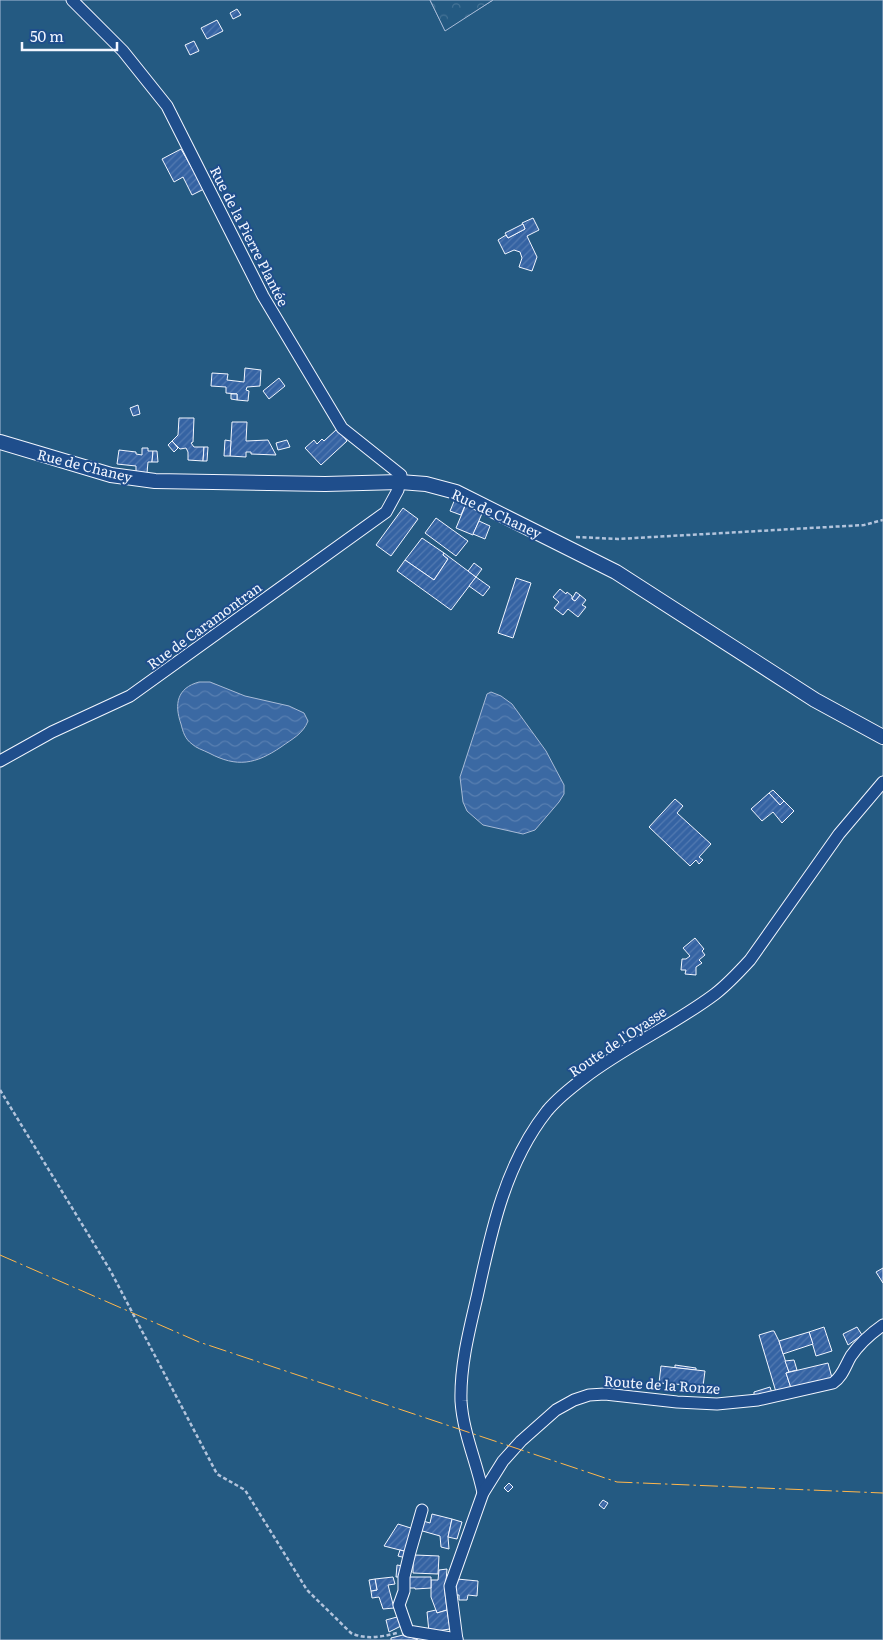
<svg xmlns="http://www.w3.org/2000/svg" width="883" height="1640" viewBox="0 0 883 1640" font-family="Literata,serif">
<defs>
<pattern id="forest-crowns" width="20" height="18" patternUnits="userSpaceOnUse" patternTransform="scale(1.25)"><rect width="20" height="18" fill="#245a82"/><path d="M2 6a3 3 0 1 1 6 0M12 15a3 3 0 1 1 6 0" fill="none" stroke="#447295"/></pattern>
<pattern id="water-waves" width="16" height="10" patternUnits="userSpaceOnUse" patternTransform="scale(1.25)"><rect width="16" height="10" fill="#3b69a3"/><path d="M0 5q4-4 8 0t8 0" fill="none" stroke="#587fb1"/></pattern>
<pattern id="building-hatch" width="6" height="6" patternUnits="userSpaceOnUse" patternTransform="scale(1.25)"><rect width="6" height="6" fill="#3563a3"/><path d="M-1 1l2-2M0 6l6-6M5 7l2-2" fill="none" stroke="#537ab1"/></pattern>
</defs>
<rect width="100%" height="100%" fill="#1f4e8c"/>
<polygon fill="#245a82" stroke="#a8bbd7" points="0,0 430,0 445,30 493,0 883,0 883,1640 0,1640"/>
<polygon fill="url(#forest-crowns)" stroke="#a8bbd7" points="430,0 493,0 445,31"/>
<g fill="url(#water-waves)" stroke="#a8bbd7">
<path d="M199,682H210L245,696L289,706L304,713L308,721C303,734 292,739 281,747C256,764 237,768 209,753C203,750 196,748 192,744C185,739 183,732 181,724C174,704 177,688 199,682Z"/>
<polygon points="491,692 501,696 512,704 546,751 564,785 564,794 559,802 535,830 523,834 483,825 467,811 463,802 460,777 487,694"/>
</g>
<g fill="url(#building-hatch)" stroke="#f2f6ff">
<polygon points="237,9 241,15 233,19 230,13"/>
<polygon points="217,20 223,31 207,39 201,28"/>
<polygon points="194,41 199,51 190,55 185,45"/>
<polygon points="181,149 204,189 192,195 183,177 174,182 162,159"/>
<polygon points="533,218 539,230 527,236 537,257 532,271 519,267 522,258 520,252 514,250 505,254 498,240 506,235 508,238 525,229 522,223"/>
<polygon points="523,224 525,229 508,238 505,233"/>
<polygon points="245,368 261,370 260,386 247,387 246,390 249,391 248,401 237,400 237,394 226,393 226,387 211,386 212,373 228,374 227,380 244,382"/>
<polygon points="279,378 285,386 269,399 263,391"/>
<polygon points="231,394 237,394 237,400 231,399"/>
<polygon points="138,405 140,414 133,416 130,408"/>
<polygon points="179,418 194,418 193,442 191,443 194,447 204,447 203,461 188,460 188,452 186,448 180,449 172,441 178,435"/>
<polygon points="232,422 247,422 246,441 268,440 276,455 251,454 251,452 246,452 246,457 230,456"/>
<polygon points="337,429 347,441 321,465 305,448 314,440 317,444 322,439 324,441"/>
<polygon points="225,440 231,441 230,456 224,456"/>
<polygon points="287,440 290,447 278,450 276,443"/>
<polygon points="172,441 178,448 174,452 168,445"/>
<polygon points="204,447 208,447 207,461 203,461"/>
<polygon points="142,448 148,448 148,451 153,451 152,462 148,462 147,473 136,472 136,466 117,464 119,450 136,452 136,454 142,455"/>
<polygon points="153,451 157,451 158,462 152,462"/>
<polygon points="455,499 466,503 461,515 450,511"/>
<polygon points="466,504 483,511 473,535 456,528"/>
<polygon points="403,508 418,519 391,556 376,545"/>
<polygon points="436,518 468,541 456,556 425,533"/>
<polygon points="479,521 490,526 485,539 473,534"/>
<polygon points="422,538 444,553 443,555 448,559 434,580 405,560"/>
<polygon points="444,553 476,577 451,610 397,571 405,560 434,580 448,559 443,555"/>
<polygon points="474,563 482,569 476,577 468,571"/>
<polygon points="476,577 490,587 483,596 469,586"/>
<polygon points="516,578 531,583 513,638 498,633"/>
<polygon points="560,589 566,594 567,592 572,596 572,599 575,601 580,595 586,600 582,605 586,607 578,617 568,609 563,615 554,608 559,602 553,597"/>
<polygon points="576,592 580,595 575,601 572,599"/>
<polygon points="773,790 784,801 780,805 769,793"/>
<polygon points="769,793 780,805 784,801 794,811 782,823 773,812 762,821 751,809"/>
<polygon points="675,799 683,806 677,813 711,844 699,857 703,860 699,864 696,860 690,866 649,827"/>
<polygon points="695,938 704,949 702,951 705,955 699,960 702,963 696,967 696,975 685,974 686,970 681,970 682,959 686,959 690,956 683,948"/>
<polygon points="883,1268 883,1283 876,1272"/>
<polygon points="824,1327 832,1351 816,1356 809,1332"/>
<polygon points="857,1327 862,1335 848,1345 843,1334"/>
<polygon points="772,1331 774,1331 779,1341 789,1372 786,1373 791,1388 776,1392 759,1335"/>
<polygon points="809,1332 813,1344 783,1354 779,1341"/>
<polygon points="794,1360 797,1370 789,1372 785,1361"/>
<polygon points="828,1363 832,1378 791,1388 786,1373"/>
<polygon points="675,1365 696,1368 696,1370 675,1368"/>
<polygon points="661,1366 705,1371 703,1386 659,1383"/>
<polygon points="770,1387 772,1393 754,1397 754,1392"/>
<polygon points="509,1483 513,1487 508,1492 504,1488"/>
<polygon points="603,1500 608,1503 604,1509 599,1505"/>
<polygon points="432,1514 452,1519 448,1537 449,1549 441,1547 440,1536 419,1530 423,1521 430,1523"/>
<polygon points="452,1519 462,1522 457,1539 448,1537"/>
<polygon points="398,1524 414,1529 408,1552 384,1546"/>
<polygon points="400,1550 408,1552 406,1558 398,1556"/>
<polygon points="413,1553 415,1553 415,1555 439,1556 438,1574 413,1573"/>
<polygon points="397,1565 403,1566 402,1577 396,1577"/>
<polygon points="447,1569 445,1593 447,1610 437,1613 431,1597 431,1580 438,1580 439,1570"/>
<polygon points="393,1577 395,1584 388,1585 394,1608 383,1609 379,1597 372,1598 371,1591 377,1590 375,1579"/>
<polygon points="406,1577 431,1577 431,1588 415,1589 415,1588 407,1588"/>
<polygon points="375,1579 377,1590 371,1591 369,1580"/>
<polygon points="457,1579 478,1581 477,1596 468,1595 467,1600 459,1600 459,1595 455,1595"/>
<polygon points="436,1610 437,1613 447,1610 450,1629 429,1632 427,1612"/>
<polygon points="397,1617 401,1626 389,1632 386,1620"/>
<polygon points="403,1635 408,1636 418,1640 391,1640 391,1638"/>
</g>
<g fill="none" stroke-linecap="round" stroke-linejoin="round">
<g stroke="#f2f6ff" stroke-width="13">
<g id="minor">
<polyline points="0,761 52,732 130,696 386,512 398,490 401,475 342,428 263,296 167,106 123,51 72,0"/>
<path d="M483,1493C477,1463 463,1433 461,1401C460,1366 469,1331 477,1297C491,1232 505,1164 547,1111C557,1099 572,1087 584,1078C624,1047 674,1025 715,994C728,984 739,972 750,960L839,834L883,782"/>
<polyline points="422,1510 410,1552 404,1577 404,1591 399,1605 408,1631 457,1639"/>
<path d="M457,1640L450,1586L483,1493L503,1461L521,1441L556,1410L574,1400L589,1395L605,1394L677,1402L717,1404L758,1400L833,1383C843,1376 845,1366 851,1356C860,1343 870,1334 883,1325"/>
</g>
</g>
<g stroke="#f2f6ff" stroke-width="16">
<polyline id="tertiary" points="0,442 111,475 155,481 325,484 400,482 426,484 456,492 616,572 815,700 883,737"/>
</g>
<g stroke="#b3c4dc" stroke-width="2.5" stroke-dasharray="4 2.5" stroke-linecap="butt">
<polyline points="576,537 618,539 864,525 883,520"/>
<path d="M0,1090L110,1270L217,1474L245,1490L307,1590L351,1633C366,1640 381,1637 397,1633"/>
</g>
<use href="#minor" stroke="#1f4e8c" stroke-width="11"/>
<use href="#tertiary" stroke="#1f4e8c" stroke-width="14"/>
<polyline stroke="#ffb74d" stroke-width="1" stroke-dasharray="18 4 2.5 4" stroke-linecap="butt" points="0,1255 199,1342 617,1482 883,1493"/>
</g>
<g text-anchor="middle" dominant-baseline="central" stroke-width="4" stroke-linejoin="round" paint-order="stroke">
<g font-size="14" fill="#f2f6ff" stroke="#1f4e8c">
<text transform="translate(250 236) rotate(63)">Rue de la Pierre Plantée</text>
<text transform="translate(85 465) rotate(14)">Rue de Chaney</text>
<text transform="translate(497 513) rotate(25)">Rue de Chaney</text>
<text transform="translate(204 625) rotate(-36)">Rue de Caramontran</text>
<text transform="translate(617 1041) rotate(-34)">Route de l'Oyasse</text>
<text transform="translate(662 1384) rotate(4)">Route de la Ronze</text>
</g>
</g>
<path d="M22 42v8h95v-8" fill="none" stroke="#f2f6ff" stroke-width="2.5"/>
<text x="30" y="42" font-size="15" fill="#f2f6ff" stroke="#1f4e8c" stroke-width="4" paint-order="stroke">50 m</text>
</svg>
